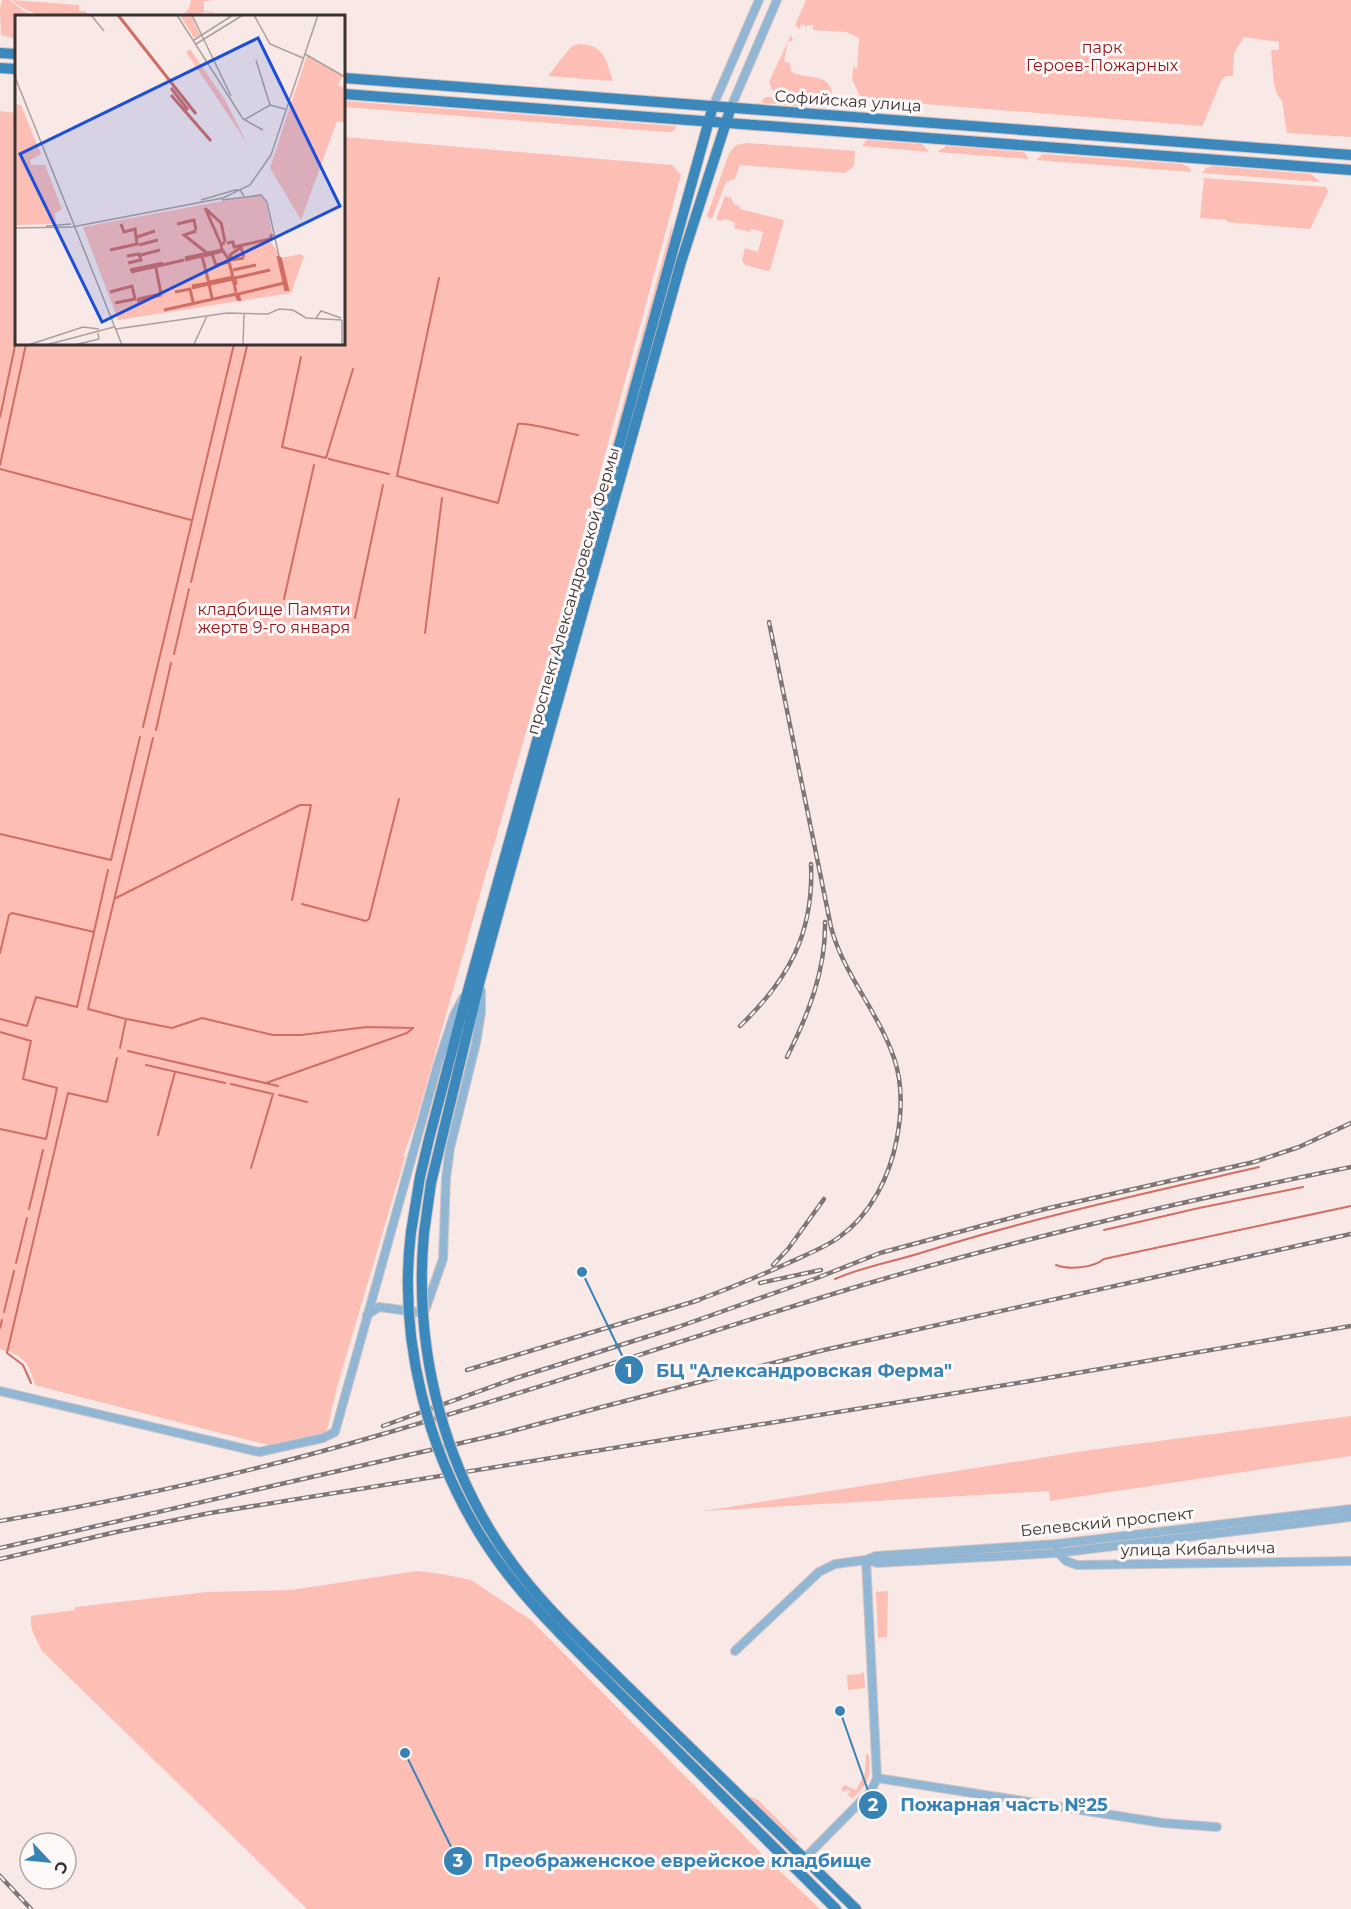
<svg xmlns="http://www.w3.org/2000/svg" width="1351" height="1909" viewBox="0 0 1351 1909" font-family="Montserrat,sans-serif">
<rect width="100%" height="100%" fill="#f8e9e7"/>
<g fill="#fdbeb6">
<polygon points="2,0 10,0 23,11 36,16 16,16 16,39 1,35 0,9"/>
<path d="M12,0L79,5V11H85L89,16C62,17 33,20 12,0Z"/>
<path d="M191,0H216L204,1V11L215,12L214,13L203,12L202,16H176C185,15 190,9 191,0Z"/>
<polygon points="806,0 1351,0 1351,137 1287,133 1282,101 1277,94 1274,84 1271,50 1279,50 1279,42 1244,37 1234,53 1233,76 1226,76 1221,81 1203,125 1201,126 861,99 852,79 854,60 854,68 857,68 859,38 846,32 813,30 813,25 807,25 806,29 805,25 801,24 800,29 798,28 795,25"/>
<path d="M791,35L793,40L788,42L784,61L790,63L791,71C803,81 833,70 832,97L777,93L772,90L769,82Z"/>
<path d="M581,44C606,46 606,61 613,81L548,76L570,48L574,45Z"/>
<polygon points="767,97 828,101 830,102 824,108 762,103 763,99"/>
<polygon points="344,101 676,126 676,128 672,132 652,131 344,107"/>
<path d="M0,111L16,113V344H344V137L672,165L681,175L550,657L539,686L416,1121L403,1156L405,1157L337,1387L327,1430L324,1434L268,1445L57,1391L35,1385C29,1362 23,1355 0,1349Z"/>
<polygon points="867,140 922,144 929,152 862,146"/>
<polygon points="747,143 855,151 854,166 845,173 740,165 735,179 726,182 713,216 710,219 707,216 729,153 736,145"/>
<polygon points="946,146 1024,152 1029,159 937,152"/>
<polygon points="1043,154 1182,164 1189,167 1192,172 1036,160"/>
<polygon points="1213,166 1311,174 1320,182 1202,173 1206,168"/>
<polygon points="1204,178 1326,187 1328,192 1310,229 1227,222 1227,220 1200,218"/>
<polygon points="725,196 731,198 735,205 740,206 740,209 784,220 770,270 768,271 745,265 742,261 745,248 758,252 763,232 751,229 750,232 734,228 735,223 725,219 720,221 717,220 717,217"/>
<polygon points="673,221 668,257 592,526 589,529"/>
<polygon points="1351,1416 1351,1456 1050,1501 1049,1491 703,1511 1090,1450"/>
<path d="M417,1571L442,1574L471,1580L531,1620L765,1857L820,1909H307L42,1651C37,1640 29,1629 31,1616L75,1610V1607L207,1592L291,1590Z"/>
<polygon points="888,1591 887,1637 878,1638 876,1592"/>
<polygon points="862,1672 864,1673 865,1688 848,1690 847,1675 861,1674"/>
<path d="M856,1754H868L869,1755C870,1778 870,1781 853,1798L847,1795L850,1792L848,1789L844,1792L841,1789L844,1785L856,1790L865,1773L866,1754Z"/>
<polygon points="748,1796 757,1799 798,1840 796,1842"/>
</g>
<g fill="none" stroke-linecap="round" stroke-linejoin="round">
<g stroke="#d26d63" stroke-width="2">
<path d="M439,278L397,476L498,503L518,424C528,422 565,433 578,435"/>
<polyline points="301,357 282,447 326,458 353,369"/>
<polyline points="0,417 16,341"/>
<polyline points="329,459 389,474"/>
<polyline points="0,465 26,344"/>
<polyline points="0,469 191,520"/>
<polyline points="191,582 247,346"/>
<polyline points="284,599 314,465"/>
<polyline points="355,618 383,485"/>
<polyline points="425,633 442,498"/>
<polyline points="174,654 189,589"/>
<polyline points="143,727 234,344"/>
<polyline points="156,730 171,663"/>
<polyline points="0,834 111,860 140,737"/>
<polyline points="116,898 300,805 311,805 292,900"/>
<polyline points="302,904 366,921 369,919 399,799"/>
<polyline points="0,953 9,915 12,913 94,932"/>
<polyline points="0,1019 27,1026 36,997 77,1007 108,870"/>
<polyline points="127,1019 172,1028 202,1018 273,1035 301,1035 367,1027 413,1028"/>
<polyline points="0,1032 31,1041 23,1079 57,1088 46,1139 0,1129"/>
<polyline points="120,1048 126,1019 88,1009 153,738"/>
<polyline points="128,1051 278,1086"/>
<polyline points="146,1065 225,1083"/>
<polyline points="266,1083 407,1033 413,1028"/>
<polyline points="231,1084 273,1094 251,1168"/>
<polyline points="279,1095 307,1102"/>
<polyline points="158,1135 175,1072"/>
<polyline points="29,1209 43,1150"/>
<polyline points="1104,1230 1199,1208 1303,1187"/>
<polyline points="16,1263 27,1218"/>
<path d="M1056,1265C1069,1270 1093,1268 1104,1259L1351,1206"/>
<path d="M835,1279C864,1266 897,1261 927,1251C1036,1217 1148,1193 1259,1167"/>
<polyline points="4,1312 14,1271"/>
<polyline points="0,1328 2,1320"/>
<polyline points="31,1383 23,1365 7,1353 68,1093 107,1102 117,1058"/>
</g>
<g stroke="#d2c4c3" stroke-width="10">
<g id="minor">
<polyline points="713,106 759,0"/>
<polyline points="731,107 777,0"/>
<polyline points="367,1315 379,1307 424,1313 443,1259 446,1178 450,1148 476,1043 481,1012 481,991"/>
<polyline points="0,1391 259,1452 323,1438 335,1432 437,1067 454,1015 463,998"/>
<polyline points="1057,1551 1066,1561 1077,1565 1351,1561"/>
<polyline points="866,1560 877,1563 1057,1553 1351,1517"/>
<polyline points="735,1651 819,1572 835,1564 866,1560 876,1556 1056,1544 1351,1509"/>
<polyline points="877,1778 1163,1823 1217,1827"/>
<polyline points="801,1862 871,1791 877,1778 866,1560"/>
</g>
</g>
<g stroke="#d2c4c3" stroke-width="12">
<g id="major">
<polyline points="0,53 16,54"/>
<polyline points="0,68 16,69"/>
<polyline points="344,78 1351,155"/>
<polyline points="344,94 1351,170"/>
<polyline points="411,1232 420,1177 429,1139 468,990 713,106"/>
<polyline points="424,1233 431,1183 480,980 504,893 681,262 731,107"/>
<polyline points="616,1675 856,1909"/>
<polyline points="609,1683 836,1909"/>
</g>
</g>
<use href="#minor" stroke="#92b7d4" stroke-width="8"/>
<use href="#major" stroke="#3b88bc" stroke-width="10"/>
<g stroke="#7f7675" stroke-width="4.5">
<g id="rail">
<path d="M740,1026C789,979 814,933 811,864"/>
<path d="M787,1057C808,1015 826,970 825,922"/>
<polyline points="773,1265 788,1249 824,1199"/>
<polyline points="760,1283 821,1270"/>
<path d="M693,1302C725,1290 755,1278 786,1264C803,1256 822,1249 838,1238C871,1215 890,1176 897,1138C902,1111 903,1084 894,1058C878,1011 843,974 831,927L769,622"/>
<polyline points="467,1370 699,1300"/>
<polyline points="383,1426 516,1378 678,1327 817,1278 880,1253 1045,1209 1254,1162 1299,1147 1351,1123"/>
<path d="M0,1521C129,1499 258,1471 383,1434C545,1387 705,1332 866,1284C1026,1237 1188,1200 1351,1167"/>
<polyline points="0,1548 505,1433 598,1408 824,1350 1351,1234"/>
<polyline points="0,1559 116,1532 210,1513 1024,1382 1351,1326"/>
<polyline points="0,1876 31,1909"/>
</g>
</g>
<use href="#rail" stroke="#fef8f8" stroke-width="2" stroke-dasharray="7" stroke-linecap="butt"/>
<g stroke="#d2c4c3" stroke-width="12" stroke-linecap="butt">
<g id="major-bridge">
<path d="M411,1232C398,1339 427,1453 486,1544C520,1596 565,1639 609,1683"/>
<path d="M424,1233C413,1353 445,1477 519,1572C548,1610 583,1642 616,1675"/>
</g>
</g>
<use href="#major-bridge" stroke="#3b88bc" stroke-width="10"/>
</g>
<g text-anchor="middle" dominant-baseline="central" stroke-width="6" stroke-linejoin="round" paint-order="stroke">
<g font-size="16" fill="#921416" stroke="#fef8f8">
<text x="1102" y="47">парк<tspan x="1102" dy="18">Героев-Пожарных</tspan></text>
<text x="274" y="609">кладбище Памяти<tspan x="274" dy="18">жертв 9-го января</tspan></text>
</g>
<g font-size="16" fill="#383231" stroke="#fef8f8">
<text transform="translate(848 101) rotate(4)">Софийская улица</text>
<text transform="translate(573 591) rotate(-74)">проспект Александровской Фермы</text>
<text transform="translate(1107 1522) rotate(-6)">Белевский проспект</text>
<text transform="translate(1198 1549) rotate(-1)">улица Кибальчича</text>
</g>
</g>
<g transform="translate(15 15)">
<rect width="330" height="330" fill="#f8e9e7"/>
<path d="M165,0H176L185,20L179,23ZM175,34L210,85L232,128L175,43L171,37ZM292,40L328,61L323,70L330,73V108L322,106L286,205L255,153ZM1,89L6,90L26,139L15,145L16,150H30L47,194L40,198L41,209L0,210ZM245,179L251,186L257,218L255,225L266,243L286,239L289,242L276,278L103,305L68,212Z" fill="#fdbeb6"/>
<path fill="none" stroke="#d26d63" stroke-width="3" d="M103,0L181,99M156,73L173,95M156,80L196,126M190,193L206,229M191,194L206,208M206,207L210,227M162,209L179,205L181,215M181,216L169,220L192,238M122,222L140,216M212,228L218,227L219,232L255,224L257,219M124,230L143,225M95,235L122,229L120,214L109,217L106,209M126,240L145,235M112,241L124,239L126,245L113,248M189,241L208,236L214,245M263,241L271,276M265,242L273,276M170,243L207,235L206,229L210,228M229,243L216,245L215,240L226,232L229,242M170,245L187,241L194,268L177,271M115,255L148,248M218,255L241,250M116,257L169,245M195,267L218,262L214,247L201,250L197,239M195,269L218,264L221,277M221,270L220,263L255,255M177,273L194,269L197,283M95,277L117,271L120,284L100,288M160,277L175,274L178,287M123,284L146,279L141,253M122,286L146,280M225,286L223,279L269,268M149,295L221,279L223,285"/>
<path fill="none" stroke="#aba09e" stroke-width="1.5" d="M76,0L89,16M162,0L228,104L248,115M177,0L216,81M239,0L255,29L288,43M179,25L218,0M181,29L228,0M290,39L330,62M241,45L255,90M0,62L107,330M229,105L255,90L270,94M186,185L220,175H225L229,181M207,185L246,180L252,187L264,241M31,211L56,209M57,212L208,183L235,170L256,140L303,0M0,213L57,212M301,303L306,296L326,303M101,314L212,298L253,299L264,294L278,295L291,303L327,305M179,329L192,301M13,330L68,312L84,314M31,330L99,312M59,330L84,324L83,318M228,330L229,299M327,330V305"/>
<path fill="#1d4ed8" fill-opacity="0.15" stroke="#1d4ed8" stroke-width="3" d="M243,23L325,191L87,307L5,139Z"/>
<rect width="330" height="330" fill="none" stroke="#383231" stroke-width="3"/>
</g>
<path fill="none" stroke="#3783b6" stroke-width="2" d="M582 1272L629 1370M840 1711L873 1805M405 1753L458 1861"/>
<g fill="#3783b6" stroke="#fef8f8" stroke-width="2">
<circle cx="582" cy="1272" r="6"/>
<circle cx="840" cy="1711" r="6"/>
<circle cx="405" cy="1753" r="6"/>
<circle cx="629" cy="1370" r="15"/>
<circle cx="873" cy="1805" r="15"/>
<circle cx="458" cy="1861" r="15"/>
</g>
<g font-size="18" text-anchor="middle" font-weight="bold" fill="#fff">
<text x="629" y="1377">1</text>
<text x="873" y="1811">2</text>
<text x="458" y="1867">3</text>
</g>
<g font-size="18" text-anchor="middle" font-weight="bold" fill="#3783b6" stroke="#fef8f8" stroke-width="6" stroke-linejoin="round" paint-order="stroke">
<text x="804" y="1377">БЦ "Александровская Ферма"</text>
<text x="1004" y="1811">Пожарная часть №25</text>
<text x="678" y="1867">Преображенское еврейское кладбище</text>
</g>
<g transform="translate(48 1861) rotate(116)"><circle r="28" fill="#fef8f8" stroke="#afa9a8" stroke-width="1.5"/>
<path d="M0-4.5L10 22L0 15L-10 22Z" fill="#3783b6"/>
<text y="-9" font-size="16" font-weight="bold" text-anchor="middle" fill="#383231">С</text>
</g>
</svg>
